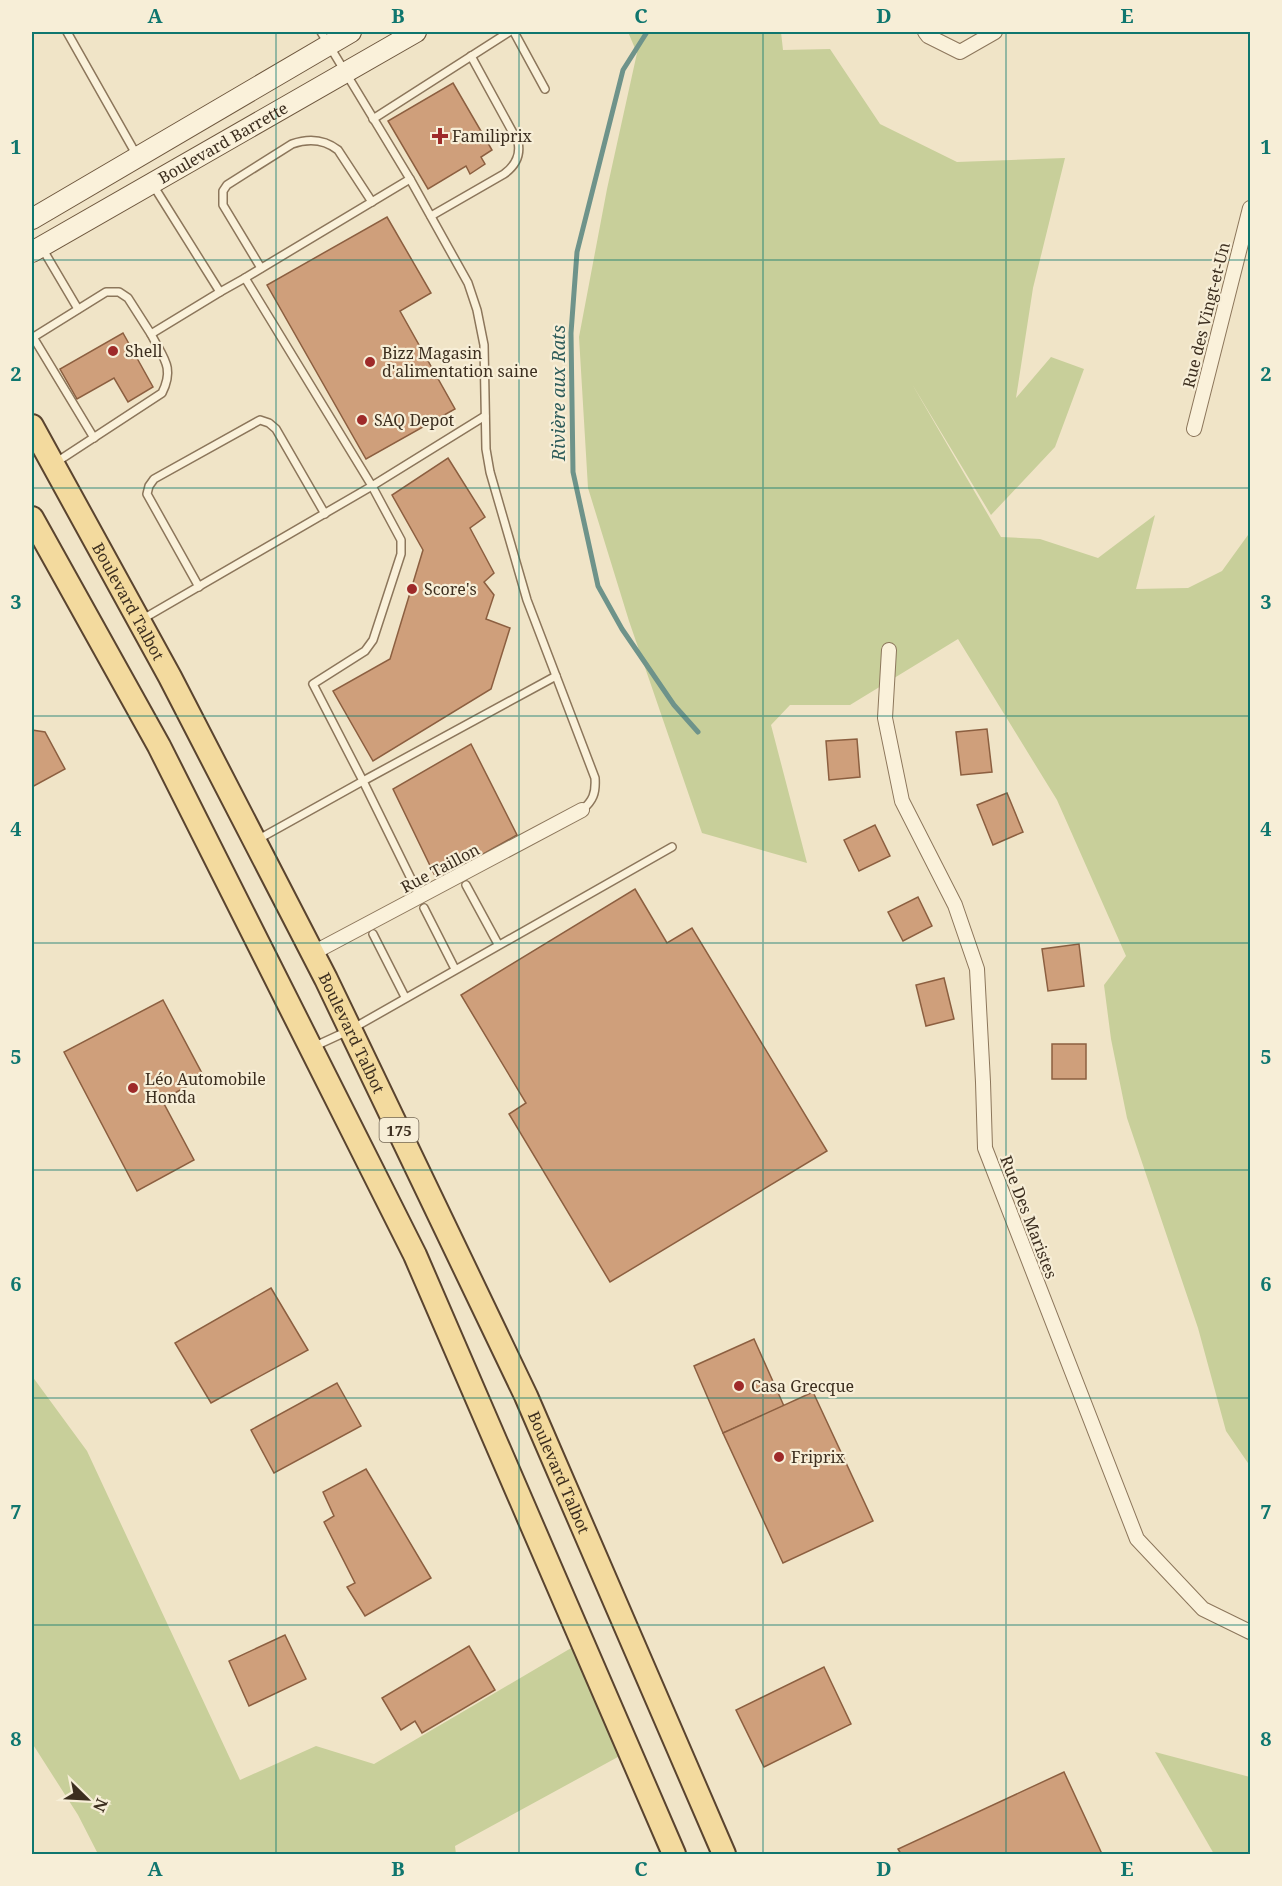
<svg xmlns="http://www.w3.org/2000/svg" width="1282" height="1886" viewBox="0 0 1282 1886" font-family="'Noto Serif',serif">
<rect width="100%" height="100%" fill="#f0e4c7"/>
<g fill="#c8cf9a">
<polygon points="628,32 781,32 783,50 830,49 880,124 957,162 1065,158 1033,288 1016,398 1051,357 1084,369 1055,447 991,515 912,384 1001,537 1040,539 1098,558 1155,515 1136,589 1188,588 1222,571 1248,535 1250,492 1250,1466 1226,1431 1198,1328 1127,1118 1111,1039 1104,985 1126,956 1057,800 958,639 850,705 790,705 771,725 807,863 702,833 629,621 588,488 579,337 607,189 637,53"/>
<polygon points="32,1376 87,1451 240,1780 316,1746 374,1764 583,1641 627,1752 455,1846 456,1854 98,1854 78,1815 32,1743"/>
<polygon points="1155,1752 1250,1777 1250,1854 1214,1854"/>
</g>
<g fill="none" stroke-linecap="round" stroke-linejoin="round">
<polyline stroke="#6e938a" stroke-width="5" points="647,32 623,70 577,252 571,333 573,472 598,586 622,629 674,705 698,732"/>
</g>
<g fill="#cf9f7b" stroke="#8c5f40" stroke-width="1.5">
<polygon points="453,83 492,150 481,157 485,164 470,174 466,166 428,189 388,121"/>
<polygon points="387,217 431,293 400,311 455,409 366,459 267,285"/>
<polygon points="123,333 153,387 128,402 114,378 77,399 60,369"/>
<polygon points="448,458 485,517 470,528 494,573 484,582 494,595 486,619 510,628 491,689 373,761 333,691 390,659 423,550 392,495"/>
<polygon points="987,729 992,772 961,775 956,732"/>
<polygon points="32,730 45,732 65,769 32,787"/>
<polygon points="857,739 860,777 829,780 826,741"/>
<polygon points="471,744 517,835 437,880 393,789"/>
<polygon points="1007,793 1023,832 993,845 977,805"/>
<polygon points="875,825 890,856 859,871 844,840"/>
<polygon points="635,889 667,943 692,928 827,1151 610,1282 509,1114 526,1103 461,995"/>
<polygon points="918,897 932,926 903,941 888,912"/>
<polygon points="1079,944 1084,986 1048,991 1042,949"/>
<polygon points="944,978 954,1019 926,1026 916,985"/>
<polygon points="163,1000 204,1077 162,1100 194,1160 137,1191 64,1052"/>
<rect x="1052" y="1044" width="34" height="35"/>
<polygon points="271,1288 308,1350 211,1403 175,1343"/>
<polygon points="754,1339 784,1406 723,1433 694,1366"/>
<polygon points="337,1383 361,1426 274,1473 251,1430"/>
<polygon points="813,1392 873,1521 783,1563 723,1433"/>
<polygon points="366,1469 431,1578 365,1616 347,1587 355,1583 324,1522 334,1516 323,1492"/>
<polygon points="285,1635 306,1679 249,1706 229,1661"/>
<polygon points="469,1646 495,1690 422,1733 415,1721 401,1730 382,1698"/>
<polygon points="824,1667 851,1724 764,1767 736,1710"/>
<polygon points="1064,1772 1102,1854 901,1854 898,1849"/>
</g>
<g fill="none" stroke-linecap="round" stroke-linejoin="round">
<g stroke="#8c765b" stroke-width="10">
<g id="lane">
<polyline points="67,32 136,154"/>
<polyline points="514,32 545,89"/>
<polyline points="373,119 509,32"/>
<path d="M410,179L468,283L477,310L484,345L486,449L490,472L527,600L595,778C596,793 593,801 582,810"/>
<path d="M431,216L504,174C515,166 521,156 518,142L471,56"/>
<polyline points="42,248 78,309"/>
<path d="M261,268L223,205V191L227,185L292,144C309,138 324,139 338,150L372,202"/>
<polyline points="245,278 410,179 321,32"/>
<polyline points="33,337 94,438"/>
<polyline points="32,338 106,292 119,292 128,298 151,334 220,292"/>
<path d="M55,463L162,393C175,367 163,358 151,334"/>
<polyline points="199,587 147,494 149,486 154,479 260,420 269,423 276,429 325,514"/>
<polyline points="141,620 372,486 245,278 220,292 153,185"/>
<polyline points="257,840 363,781 313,684 365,651 373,640 401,554 401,540 372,486 485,416"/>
<polyline points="466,885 498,944"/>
<polyline points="420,897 363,781 556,676"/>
<polyline points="424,908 455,969"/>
<polyline points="373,934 405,997"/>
<polyline points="313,1047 350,1030 672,847"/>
</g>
</g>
<g stroke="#8c765b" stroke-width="16">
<g id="street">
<polyline points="925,32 928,36 960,52 995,32"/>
<polyline points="1194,429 1250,208"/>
<polyline points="889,650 885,718 902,801 955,905 977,969 983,1082 985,1148 1137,1539 1203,1609 1250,1632"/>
<polyline points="313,953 582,810"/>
</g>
</g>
<g stroke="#6e573e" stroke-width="22">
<g id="secondary">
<polyline points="32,219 351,32"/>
<path id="s1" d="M32,252L416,32"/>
</g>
</g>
<g stroke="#5a442f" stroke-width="26">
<g id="primary">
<path id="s2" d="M32,426L170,677L326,979L526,1396L724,1854"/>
<polyline points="32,518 159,746 415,1255 674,1854"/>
</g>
</g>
<use href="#lane" stroke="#faf1da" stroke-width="7"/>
<use href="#street" stroke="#faf1da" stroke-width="14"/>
<use href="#secondary" stroke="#faf1da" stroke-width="20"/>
<use href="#primary" stroke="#f3da9e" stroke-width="22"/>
</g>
<path fill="none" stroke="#0f766e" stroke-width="1.5" stroke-opacity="0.55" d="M276,32V1854M519,32V1854M763,32V1854M1006,32V1854M32,260H1250M32,488H1250M32,716H1250M32,943H1250M32,1170H1250M32,1398H1250M32,1625H1250"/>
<g fill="#9e2a29" stroke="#f7eed7" stroke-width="2">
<path d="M437 127h6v6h6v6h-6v6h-6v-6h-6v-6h6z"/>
<circle cx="113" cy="351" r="6"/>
<circle cx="370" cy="362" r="6"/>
<circle cx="362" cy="420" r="6"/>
<circle cx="412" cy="589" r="6"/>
<circle cx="133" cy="1088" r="6"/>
<circle cx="739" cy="1386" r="6"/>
<circle cx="779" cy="1457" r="6"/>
</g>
<g text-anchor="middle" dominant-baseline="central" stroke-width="4.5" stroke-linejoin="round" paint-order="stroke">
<rect fill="#f7eed7" stroke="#746856" stroke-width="1.5" x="379.5" y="1118" width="39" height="24" rx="4.5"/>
<g font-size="15" font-weight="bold" fill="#3c2e1f">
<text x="399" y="1130">175</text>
</g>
<g font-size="16" fill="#3c2e1f" stroke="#f7eed7" text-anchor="start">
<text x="452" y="136">Familiprix</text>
<text x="125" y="351">Shell</text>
<text x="382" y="353">Bizz Magasin<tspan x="382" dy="18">d'alimentation saine</tspan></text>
<text x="374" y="420">SAQ Depot</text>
<text x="424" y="589">Score's</text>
<text x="145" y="1079">Léo Automobile<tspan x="145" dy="18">Honda</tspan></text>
<text x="751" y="1386">Casa Grecque</text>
<text x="791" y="1457">Friprix</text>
</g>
<g font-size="16" fill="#3c2e1f" stroke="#f7eed7">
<text stroke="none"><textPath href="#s1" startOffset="220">Boulevard Barrette</textPath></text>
<text transform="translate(1206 315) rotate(-76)">Rue des Vingt-et-Un</text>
<text stroke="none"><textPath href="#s2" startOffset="200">Boulevard Talbot</textPath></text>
<text transform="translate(440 868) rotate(-28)">Rue Taillon</text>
<text stroke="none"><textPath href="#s2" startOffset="686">Boulevard Talbot</textPath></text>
<text transform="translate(1029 1217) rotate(69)">Rue Des Maristes</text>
<text stroke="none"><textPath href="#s2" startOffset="1172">Boulevard Talbot</textPath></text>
</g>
<g font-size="18" font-style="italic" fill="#2e5c5a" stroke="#f7eed7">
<text transform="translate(558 393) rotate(-90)">Rivière aux Rats</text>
</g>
</g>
<rect width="1282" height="1886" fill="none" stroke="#f7eed7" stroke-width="66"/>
<g transform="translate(87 1799) rotate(114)" stroke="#f7eed7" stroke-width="4.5" paint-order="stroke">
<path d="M0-4.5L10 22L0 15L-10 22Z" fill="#3c2e1f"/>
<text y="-9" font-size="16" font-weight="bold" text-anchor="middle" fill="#3c2e1f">N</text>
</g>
<rect x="33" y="33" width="1216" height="1820" fill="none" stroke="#0f766e" stroke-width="2"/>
<g font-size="20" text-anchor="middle" font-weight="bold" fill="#0f766e">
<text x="155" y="23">A</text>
<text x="398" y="23">B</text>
<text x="641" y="23">C</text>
<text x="884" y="23">D</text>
<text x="1127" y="23">E</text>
<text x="16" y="154">1</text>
<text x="1266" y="154">1</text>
<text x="16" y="381">2</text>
<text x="1266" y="381">2</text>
<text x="16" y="609">3</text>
<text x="1266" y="609">3</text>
<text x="16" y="836">4</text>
<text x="1266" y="836">4</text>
<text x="16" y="1064">5</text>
<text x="1266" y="1064">5</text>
<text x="16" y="1291">6</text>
<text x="1266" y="1291">6</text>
<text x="16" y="1519">7</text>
<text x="1266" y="1519">7</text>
<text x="16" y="1746">8</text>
<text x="1266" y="1746">8</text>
<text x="155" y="1876">A</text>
<text x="398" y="1876">B</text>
<text x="641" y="1876">C</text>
<text x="884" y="1876">D</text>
<text x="1127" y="1876">E</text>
</g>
</svg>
